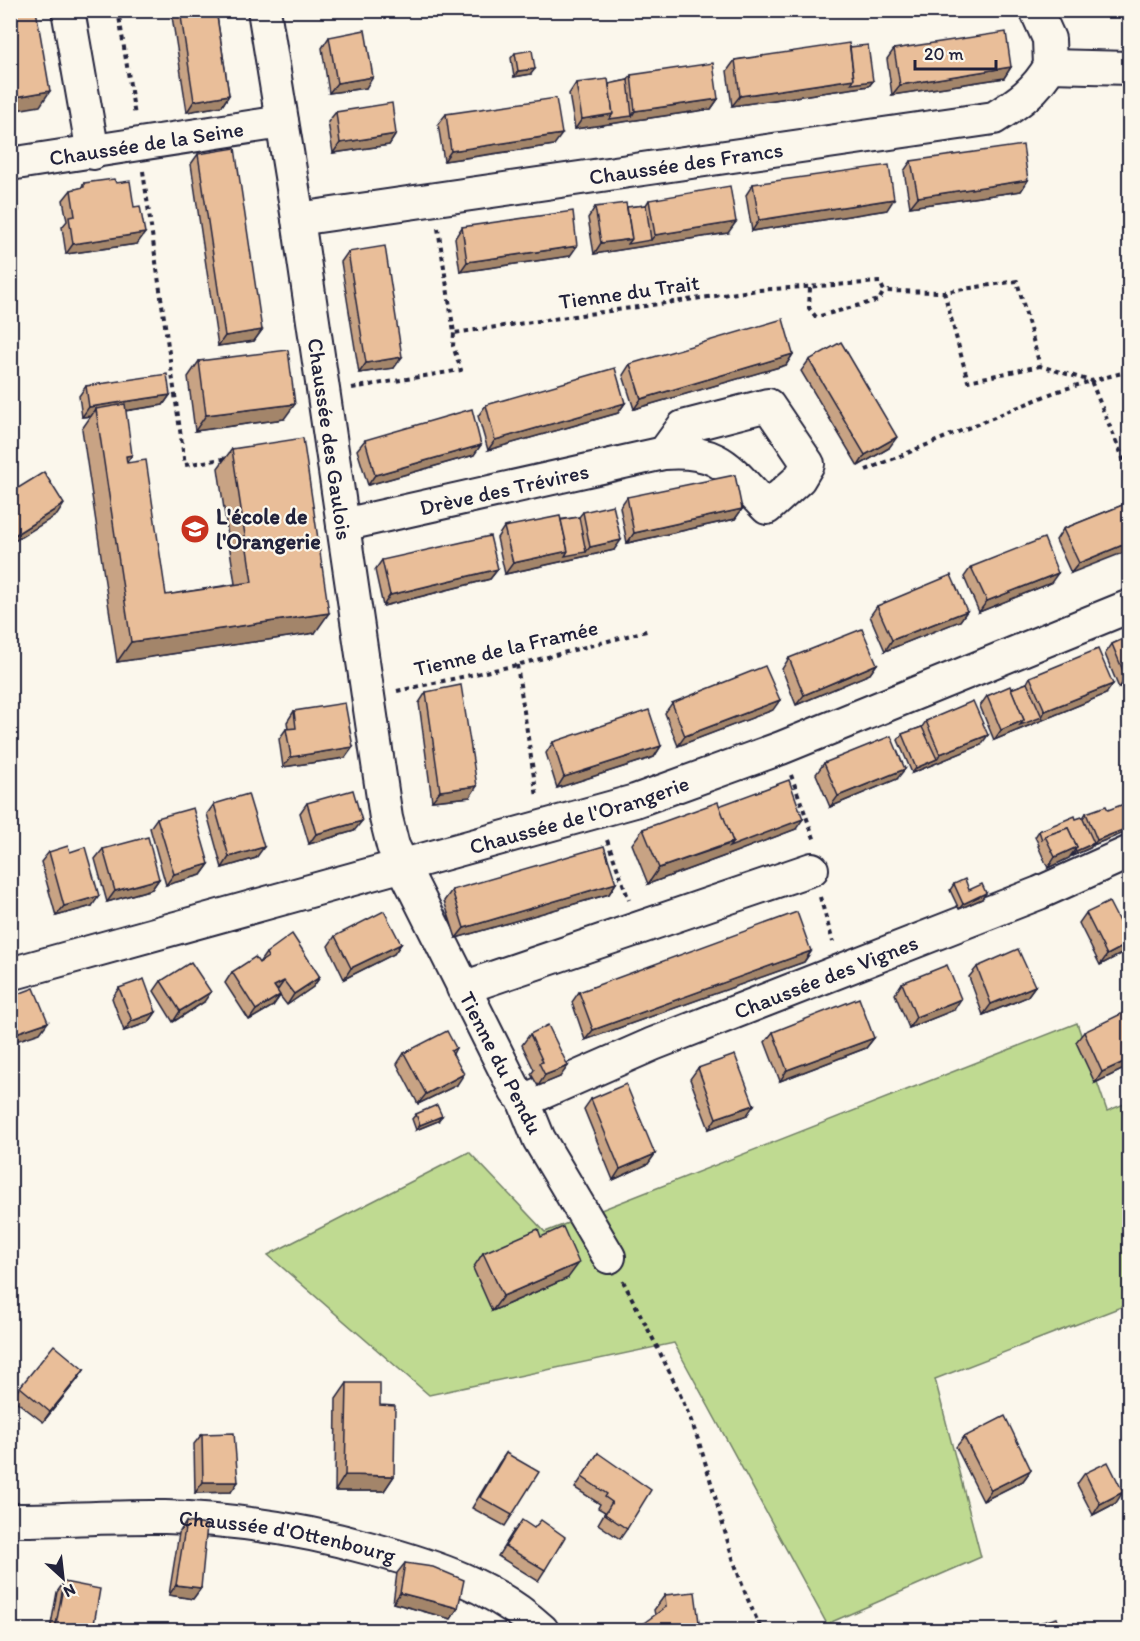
<svg xmlns="http://www.w3.org/2000/svg" width="1140" height="1641" viewBox="0 0 1140 1641" font-family="Itim,sans-serif">
<rect width="100%" height="100%" fill="#fbf7ec"/>
<filter id="ink" filterUnits="userSpaceOnUse"><feTurbulence type="fractalNoise" baseFrequency=".0167" numOctaves="2"/><feDisplacementMap in="SourceGraphic" scale="12" xChannelSelector="R" yChannelSelector="G"/><feConvolveMatrix kernelMatrix="1 2 1 2 8 2 1 2 1" color-interpolation-filters="sRGB"/></filter>
<g filter="url(#ink)">
<polygon fill="#bfda91" stroke="#707e66" stroke-width="1.5" points="1077,1023 1107,1111 1129,1102 1129,1304 935,1379 981,1557 827,1624 674,1343 429,1395 268,1255 469,1152 545,1232"/>
<g fill="none" stroke-linecap="round" stroke-linejoin="round">
<g stroke="#22223b" stroke-width="36">
<g id="street">
<polyline points="68,10 93,153"/>
<path id="s1" d="M264,10L298,219L386,818L393,846L516,1092L522,1097L539,1139L609,1257"/>
<polyline points="1036,10 1049,39 1050,66"/>
<polyline points="1050,66 1130,68"/>
<path id="s2" d="M10,164L282,122"/>
<path id="s3" d="M298,219L994,118C1018,103 1036,91 1050,66"/>
<path id="s4" d="M343,525L664,453L683,427L768,405L808,464L799,479L767,508C729,470 723,449 664,453"/>
<path id="s5" d="M10,974L635,801L781,748L1130,606"/>
<polyline points="463,988 812,869"/>
<path id="s6" d="M522,1097L530,1098L653,1044L1039,893L1130,852"/>
<path id="s7" d="M10,1520C62,1520 114,1516 165,1517C235,1519 304,1530 372,1549C434,1566 493,1585 542,1630"/>
</g>
</g>
<g stroke="#22223b" stroke-width="4" stroke-dasharray="4.5 4.5" stroke-linecap="butt">
<polyline points="118,10 135,116"/>
<polyline points="143,171 185,465 228,458"/>
<polyline points="438,228 454,333 758,290 880,282 884,291 944,292 1017,281 1040,366 1091,381 1130,371"/>
<polyline points="810,288 809,308 816,317 879,300 884,291"/>
<polyline points="944,292 968,381 1040,366"/>
<polyline points="352,388 461,370 453,346 454,333"/>
<polyline points="866,470 1055,392 1091,381 1130,475"/>
<polyline points="517,665 537,797"/>
<polyline points="397,691 517,665 650,630"/>
<polyline points="791,775 815,841"/>
<polyline points="607,840 629,900"/>
<polyline points="820,897 833,942"/>
<path d="M623,1281C650,1334 685,1396 702,1452C721,1513 733,1574 762,1630"/>
</g>
<use href="#street" stroke="#fbf7ec" stroke-width="32"/>
</g>
<g fill="#c8a384" stroke="#22223b" stroke-width="1.5">
<polygon points="171,10 216,10 229,95 222,106 187,112"/>
<polygon points="329,37 366,88 329,93 322,48"/>
<polygon points="850,47 873,81 869,86 732,106 727,71 735,60"/>
<polygon points="894,49 1011,67 1004,78 892,95 887,59"/>
<polygon points="515,53 531,74 514,77 511,58"/>
<polygon points="631,75 718,99 711,109 575,129 569,94 576,83 609,84 628,80"/>
<polygon points="336,112 396,134 389,145 333,153 328,122"/>
<polygon points="446,114 554,145 444,161 438,124"/>
<polygon points="198,154 262,330 254,341 218,346 191,164"/>
<polygon points="911,161 1028,180 1021,191 910,207 904,171"/>
<polygon points="84,183 137,244 66,254 62,227 67,221 63,200 71,190 81,188"/>
<polygon points="753,184 887,210 752,231 746,195"/>
<polygon points="649,200 728,233 594,254 588,218 595,207 627,207 646,205"/>
<polygon points="462,227 570,256 460,272 455,238"/>
<polygon points="348,252 394,368 359,373 341,262"/>
<polygon points="793,354 786,365 634,409 623,375 630,364"/>
<polygon points="809,360 889,448 858,466 801,371"/>
<polygon points="199,361 284,419 195,431 188,377"/>
<polygon points="86,386 170,395 163,405 125,411 127,462 166,595 235,584 218,468 232,449 315,633 117,662 82,429 91,416 82,417 79,396"/>
<polygon points="625,403 618,413 488,450 478,416 486,405"/>
<polygon points="365,440 474,455 368,485 357,450"/>
<polygon points="627,497 742,509 735,519 627,543 620,507"/>
<polygon points="1130,502 1071,573 1056,540 1063,529"/>
<polygon points="583,512 614,550 505,574 497,538 504,527 579,517"/>
<polygon points="382,560 498,569 490,579 383,606 375,570"/>
<polygon points="971,567 1051,583 979,612 964,577"/>
<polygon points="877,606 967,611 960,621 885,651 870,616"/>
<polygon points="1130,636 1130,684 1119,688 1105,654 1112,644"/>
<polygon points="789,658 877,664 870,674 796,705 782,669"/>
<polygon points="1030,677 1106,694 994,740 980,706 987,696 1011,689 1027,683"/>
<polygon points="426,692 470,797 432,801 419,703"/>
<polygon points="672,703 773,710 678,746 665,713"/>
<polygon points="294,711 345,758 283,767 279,739 286,729 288,729 287,722"/>
<polygon points="926,721 981,745 912,773 898,740 902,734 922,727"/>
<polygon points="553,742 661,746 654,757 557,788 546,753"/>
<polygon points="824,763 897,779 830,807 816,774"/>
<polygon points="307,803 354,831 309,844 300,813"/>
<polygon points="214,804 256,858 222,868 207,814"/>
<polygon points="719,806 796,829 722,857 648,884 632,844 643,829"/>
<polygon points="1108,810 1129,831 1093,845 1090,848 1072,856 1072,855 1069,858 1048,868 1038,846 1039,845 1035,837 1039,831 1083,818 1086,813"/>
<polygon points="157,818 209,864 201,875 166,885 150,828"/>
<polygon points="103,849 159,879 152,889 107,902 95,859"/>
<polygon points="49,852 70,852 92,906 56,916 41,862"/>
<polygon points="616,883 609,894 456,938 444,901 452,890"/>
<polygon points="954,884 969,890 982,899 959,909 950,890"/>
<polygon points="1086,913 1130,941 1130,943 1123,953 1100,965 1079,923"/>
<polygon points="335,936 401,944 394,954 344,979 328,946"/>
<polygon points="811,952 804,962 585,1040 572,1002 579,992"/>
<polygon points="266,953 320,977 313,987 287,1005 280,996 273,1006 249,1020 225,983 232,972 259,963"/>
<polygon points="977,967 1035,986 1027,997 983,1015 969,977"/>
<polygon points="161,981 204,1002 173,1022 154,991"/>
<polygon points="902,983 954,1010 909,1028 895,994"/>
<polygon points="119,988 156,1012 149,1022 124,1031 112,998"/>
<polygon points="1130,1022 1130,1066 1095,1083 1076,1042 1084,1032"/>
<polygon points="773,1032 874,1038 866,1048 780,1081 765,1042"/>
<polygon points="530,1034 560,1077 538,1086 531,1074 534,1070 522,1045"/>
<polygon points="456,1048 453,1054 457,1085 418,1104 397,1064 404,1053"/>
<polygon points="698,1068 747,1115 709,1129 690,1079"/>
<polygon points="591,1099 655,1154 648,1164 613,1180 584,1109"/>
<polygon points="416,1114 438,1121 416,1130 412,1119"/>
<polygon points="541,1237 568,1278 492,1311 473,1268 483,1253"/>
<polygon points="84,1370 77,1380 43,1422 12,1398 20,1387"/>
<polygon points="347,1383 380,1405 394,1476 384,1491 335,1491 336,1399"/>
<polygon points="202,1434 231,1492 195,1493 194,1444"/>
<polygon points="964,1437 1031,1470 1023,1481 983,1501 956,1447"/>
<polygon points="506,1453 512,1515 505,1526 472,1508 499,1463"/>
<polygon points="598,1453 627,1529 620,1539 598,1524 605,1512 598,1508 600,1504 575,1488"/>
<polygon points="1085,1473 1116,1503 1093,1515 1077,1484"/>
<polygon points="186,1522 201,1588 193,1599 169,1595 179,1533"/>
<polygon points="514,1530 545,1570 538,1581 498,1556"/>
<polygon points="405,1563 458,1608 451,1619 393,1603 397,1573"/>
<polygon points="64,1582 93,1630 50,1630 57,1592"/>
<polygon points="665,1595 700,1630 655,1615 654,1610"/>
</g>
<g fill="#a3856b" stroke="#22223b" stroke-width="1.5">
<polygon points="1011,67 1004,78 892,95 900,85"/>
<polygon points="535,69 531,74 514,77 518,71"/>
<polygon points="373,77 366,88 329,93 337,83"/>
<polygon points="854,79 873,81 869,86 732,106 740,96"/>
<polygon points="50,91 40,106 10,111 10,98"/>
<polygon points="229,95 222,106 187,112 194,101"/>
<polygon points="718,99 711,109 575,129 582,119 613,114 632,116 635,111"/>
<polygon points="396,134 389,145 333,153 340,143"/>
<polygon points="562,134 554,145 444,161 451,151"/>
<polygon points="1028,180 1021,191 910,207 918,197"/>
<polygon points="894,199 887,210 752,231 759,220"/>
<polygon points="736,222 728,233 594,254 601,243 632,239 651,240 655,235"/>
<polygon points="145,233 137,244 66,254 73,244"/>
<polygon points="577,246 570,256 460,272 467,262"/>
<polygon points="262,330 254,341 218,346 225,336"/>
<polygon points="793,354 786,365 634,409 641,399"/>
<polygon points="402,357 394,368 359,373 366,363"/>
<polygon points="170,395 163,405 97,415 96,409 91,416 82,417 89,407"/>
<polygon points="625,403 618,413 488,450 495,440"/>
<polygon points="295,404 284,419 195,431 206,415"/>
<polygon points="897,437 889,448 858,466 865,455"/>
<polygon points="481,445 474,455 368,485 375,475"/>
<polygon points="132,455 118,475 126,456"/>
<polygon points="64,504 57,515 10,544 10,538"/>
<polygon points="742,509 735,519 627,543 634,533"/>
<polygon points="621,540 614,550 505,574 513,563 568,551 586,552 590,547"/>
<polygon points="1130,542 1130,550 1071,573 1079,563"/>
<polygon points="498,569 490,579 383,606 390,595"/>
<polygon points="1058,573 1051,583 979,612 987,601"/>
<polygon points="967,611 960,621 885,651 892,640"/>
<polygon points="329,613 315,633 117,662 131,642"/>
<polygon points="877,664 870,674 796,705 804,695"/>
<polygon points="1130,677 1130,684 1119,688 1126,678"/>
<polygon points="1113,684 1106,694 994,740 1001,730 1024,720 1042,717 1045,711"/>
<polygon points="780,700 773,710 678,746 685,736"/>
<polygon points="988,735 981,745 912,773 916,768 937,759 940,754"/>
<polygon points="661,746 654,757 557,788 564,777"/>
<polygon points="353,747 345,758 283,767 291,757"/>
<polygon points="905,769 897,779 830,807 838,796"/>
<polygon points="477,786 470,797 432,801 440,791"/>
<polygon points="803,819 796,829 722,857 648,884 659,868"/>
<polygon points="362,821 354,831 309,844 316,834"/>
<polygon points="1130,827 1129,831 1093,845 1097,840"/>
<polygon points="1094,843 1090,848 1072,856 1076,851"/>
<polygon points="264,847 256,858 222,868 229,857"/>
<polygon points="1077,847 1069,858 1048,868 1055,857"/>
<polygon points="209,864 201,875 166,885 174,874"/>
<polygon points="159,879 152,889 107,902 115,891"/>
<polygon points="616,883 609,894 456,938 464,928"/>
<polygon points="986,893 982,899 959,909 963,904"/>
<polygon points="99,896 92,906 56,916 64,906"/>
<polygon points="1130,943 1123,953 1100,965 1107,955"/>
<polygon points="401,944 394,954 344,979 351,968"/>
<polygon points="811,951 804,962 585,1040 593,1030"/>
<polygon points="320,977 313,987 287,1005 294,994"/>
<polygon points="284,981 277,991 274,986"/>
<polygon points="1035,986 1027,997 983,1015 991,1004"/>
<polygon points="211,992 204,1002 173,1022 180,1011"/>
<polygon points="280,995 273,1006 249,1020 256,1010"/>
<polygon points="961,999 954,1010 909,1028 916,1017"/>
<polygon points="156,1012 149,1022 124,1031 132,1021"/>
<polygon points="48,1022 40,1033 10,1043 10,1035"/>
<polygon points="874,1038 866,1048 780,1081 787,1070"/>
<polygon points="1130,1059 1130,1066 1095,1083 1102,1072"/>
<polygon points="568,1066 560,1077 538,1086 545,1075"/>
<polygon points="464,1074 457,1085 418,1104 426,1094"/>
<polygon points="754,1105 747,1115 709,1129 716,1118"/>
<polygon points="442,1116 438,1121 416,1130 420,1125"/>
<polygon points="655,1154 648,1164 613,1180 620,1169"/>
<polygon points="579,1263 568,1278 492,1311 503,1296"/>
<polygon points="84,1370 77,1380 43,1422 50,1412"/>
<polygon points="1031,1470 1023,1481 983,1501 991,1490"/>
<polygon points="345,1475 394,1476 384,1491 335,1491"/>
<polygon points="203,1482 238,1482 231,1492 195,1493"/>
<polygon points="1123,1492 1116,1503 1093,1515 1100,1504"/>
<polygon points="176,1585 201,1588 193,1599 169,1595"/>
<polygon points="400,1593 458,1608 451,1619 393,1603"/>
</g>
<g fill="#e9be99" stroke="#22223b" stroke-width="1.5">
<polygon points="10,10 36,10 50,91 10,98"/>
<polygon points="180,10 216,10 229,95 194,101"/>
<polygon points="365,30 373,77 337,83 329,37"/>
<polygon points="1006,32 1011,67 900,85 894,49"/>
<polygon points="849,43 854,79 740,96 735,60"/>
<polygon points="868,45 873,81 851,84 854,79 850,47"/>
<polygon points="532,50 535,69 518,71 515,53"/>
<polygon points="713,63 718,99 635,111 631,75"/>
<polygon points="608,79 613,114 582,119 576,83"/>
<polygon points="628,80 632,116 609,119 613,114 609,84"/>
<polygon points="556,98 562,134 451,151 446,114"/>
<polygon points="392,103 396,134 340,143 336,112"/>
<polygon points="1023,145 1028,180 918,197 911,161"/>
<polygon points="235,148 262,330 225,336 198,154"/>
<polygon points="889,165 894,199 759,220 753,184"/>
<polygon points="114,179 116,183 130,181 134,207 140,206 145,233 73,244 69,217 75,216 71,190 84,187 84,183"/>
<polygon points="730,186 736,222 655,235 649,200"/>
<polygon points="626,203 632,239 601,243 595,207"/>
<polygon points="646,205 651,240 628,244 632,239 627,207"/>
<polygon points="10,207 19,209 10,252"/>
<polygon points="573,211 577,246 467,262 462,227"/>
<polygon points="385,246 402,357 366,363 348,252"/>
<polygon points="783,319 793,354 641,399 630,364"/>
<polygon points="841,342 897,437 865,455 809,360"/>
<polygon points="288,350 295,404 206,415 199,361"/>
<polygon points="615,368 625,403 495,440 486,405"/>
<polygon points="167,374 170,395 89,407 86,386"/>
<polygon points="125,404 132,455 126,456 127,463 146,460 166,595 252,582 232,449 303,438 329,613 131,642 96,409"/>
<polygon points="472,409 481,445 375,475 365,440"/>
<polygon points="44,472 64,504 10,538 10,493"/>
<polygon points="735,475 742,509 634,533 627,497"/>
<polygon points="1130,502 1130,542 1079,563 1063,529"/>
<polygon points="613,505 621,540 590,547 583,512"/>
<polygon points="560,516 568,551 513,563 504,527"/>
<polygon points="579,517 586,552 565,556 568,551 561,520"/>
<polygon points="490,536 498,569 390,595 382,560"/>
<polygon points="1044,538 1058,573 987,601 971,567"/>
<polygon points="951,575 967,611 892,640 877,606"/>
<polygon points="862,629 877,664 804,695 789,658"/>
<polygon points="1130,636 1130,677 1126,678 1112,644"/>
<polygon points="1098,649 1113,684 1045,711 1030,677"/>
<polygon points="765,666 780,700 685,736 672,703"/>
<polygon points="1027,683 1042,717 1020,725 1024,720 1011,689"/>
<polygon points="461,685 477,786 440,791 426,692"/>
<polygon points="1010,686 1024,720 1001,730 987,696"/>
<polygon points="973,701 988,735 940,754 926,721"/>
<polygon points="345,703 353,747 291,757 286,729 296,728 294,711"/>
<polygon points="649,710 661,746 564,777 553,742"/>
<polygon points="922,727 937,759 916,768 902,734"/>
<polygon points="891,736 905,769 838,796 824,763"/>
<polygon points="789,780 803,819 729,847 733,842 719,806"/>
<polygon points="353,790 362,821 316,834 307,803"/>
<polygon points="248,794 264,847 229,857 214,804"/>
<polygon points="718,802 733,842 659,868 643,829"/>
<polygon points="1124,804 1130,817 1130,827 1097,840 1086,813 1106,806 1108,810"/>
<polygon points="193,808 209,864 174,874 157,818"/>
<polygon points="1075,816 1076,819 1082,817 1094,843 1076,851 1075,850 1077,847 1068,828 1045,836 1042,840 1039,831"/>
<polygon points="1068,828 1077,847 1055,857 1045,836"/>
<polygon points="148,837 159,879 115,891 103,849"/>
<polygon points="68,846 70,852 85,847 99,896 64,906 49,852"/>
<polygon points="604,846 616,883 464,928 452,890"/>
<polygon points="965,879 969,890 982,884 986,893 963,904 954,884"/>
<polygon points="1109,902 1130,943 1107,955 1086,913"/>
<polygon points="384,911 401,944 351,968 335,936"/>
<polygon points="797,912 811,951 593,1030 579,992"/>
<polygon points="292,934 320,977 294,994 284,981 274,986 280,995 256,1010 232,972 255,957 259,963 268,957 266,953"/>
<polygon points="1018,949 1035,986 991,1004 977,967"/>
<polygon points="191,962 211,992 180,1011 161,981"/>
<polygon points="947,965 961,999 916,1017 902,983"/>
<polygon points="144,979 156,1012 132,1021 119,988"/>
<polygon points="34,988 48,1022 10,1035 10,997"/>
<polygon points="859,998 874,1038 787,1070 773,1032"/>
<polygon points="1125,1012 1130,1022 1130,1059 1102,1072 1084,1032"/>
<polygon points="548,1025 568,1066 545,1075 539,1063 543,1062 530,1034"/>
<polygon points="447,1031 456,1048 451,1051 464,1074 426,1094 404,1053"/>
<polygon points="735,1055 754,1105 716,1118 698,1068"/>
<polygon points="626,1084 655,1154 620,1169 591,1099"/>
<polygon points="437,1105 442,1116 420,1125 416,1114"/>
<polygon points="563,1227 579,1263 503,1296 483,1253 538,1229 541,1237"/>
<polygon points="54,1345 84,1370 50,1412 20,1387"/>
<polygon points="347,1383 380,1383 380,1405 395,1406 394,1476 345,1475"/>
<polygon points="1005,1416 1031,1470 991,1490 964,1437"/>
<polygon points="234,1433 238,1482 203,1482 202,1434"/>
<polygon points="506,1453 539,1472 512,1515 480,1497"/>
<polygon points="598,1453 651,1490 627,1529 605,1514 612,1502 605,1497 607,1494 582,1477"/>
<polygon points="1108,1462 1123,1492 1100,1504 1085,1473"/>
<polygon points="522,1520 534,1528 541,1520 565,1537 545,1570 505,1546"/>
<polygon points="186,1522 207,1525 201,1588 176,1585"/>
<polygon points="405,1563 433,1567 464,1580 458,1608 400,1593"/>
<polygon points="64,1582 100,1589 93,1630 55,1630"/>
<polygon points="695,1592 700,1630 634,1630 666,1607 665,1595"/>
<polygon points="1057,1618 1061,1630 1018,1630 1018,1629"/>
<polygon points="139,1625 166,1630 138,1630"/>
</g>
</g>
<defs>
<g id="school-disc" transform="scale(1.5)"><circle r="9.5" fill="#c8321e" stroke="#fbf7ec"/><path d="M0-5L7-2L0 1L-7-2ZM-4 1L0 2.5L4 1V4Q0 6-4 4Z" fill="#fff"/></g>
</defs>
<g fill-rule="evenodd">
<use href="#school-disc" x="195" y="529"/>
</g>
<g text-anchor="middle" dominant-baseline="central" stroke-width="4.5" stroke-linejoin="round" paint-order="stroke">
<g font-size="22" fill="#22223b" stroke="#fbf7ec">
<text stroke="none"><textPath href="#s2" startOffset="138">Chaussée de la Seine</textPath></text>
<text stroke="none"><textPath href="#s3" startOffset="392">Chaussée des Francs</textPath></text>
<text transform="translate(629 292) rotate(-8)">Tienne du Trait</text>
<text stroke="none"><textPath href="#s1" startOffset="434">Chaussée des Gaulois</textPath></text>
<text stroke="none"><textPath href="#s4" startOffset="165">Drève des Trévires</textPath></text>
<text transform="translate(506 648) rotate(-13)">Tienne de la Framée</text>
<text stroke="none"><textPath href="#s5" startOffset="591">Chaussée de l'Orangerie</textPath></text>
<text stroke="none"><textPath href="#s6" startOffset="328">Chaussée des Vignes</textPath></text>
<text transform="translate(501 1063) rotate(63)">Tienne du Pendu</text>
<text stroke="none"><textPath href="#s7" startOffset="279">Chaussée d'Ottenbourg</textPath></text>
</g>
<g font-size="22" font-weight="bold" fill="#22223b" stroke="#fbf7ec" text-anchor="start">
<text x="216" y="516">L'école de<tspan x="216" dy="25">l'Orangerie</tspan></text>
</g>
</g>
<rect width="1140" height="1641" fill="none" stroke="#fbf7ec" stroke-width="36"/>
<rect x="18" y="18" width="1104" height="1605" fill="none" stroke="#22223b" stroke-width="2" filter="url(#ink)"/>
<g transform="translate(63 1578) rotate(153)" stroke="#fbf7ec" stroke-width="4.5" paint-order="stroke">
<path d="M0-4.5L10 22L0 15L-10 22Z" fill="#22223b"/>
<text y="-9" font-size="16" font-weight="bold" text-anchor="middle" fill="#22223b">N</text>
</g>
<path d="M915 60v9h81v-9" fill="none" stroke="#22223b" stroke-width="3"/>
<text x="924" y="60" font-size="18" fill="#22223b" stroke="#fbf7ec" stroke-width="4.5" paint-order="stroke">20 m</text>
</svg>
